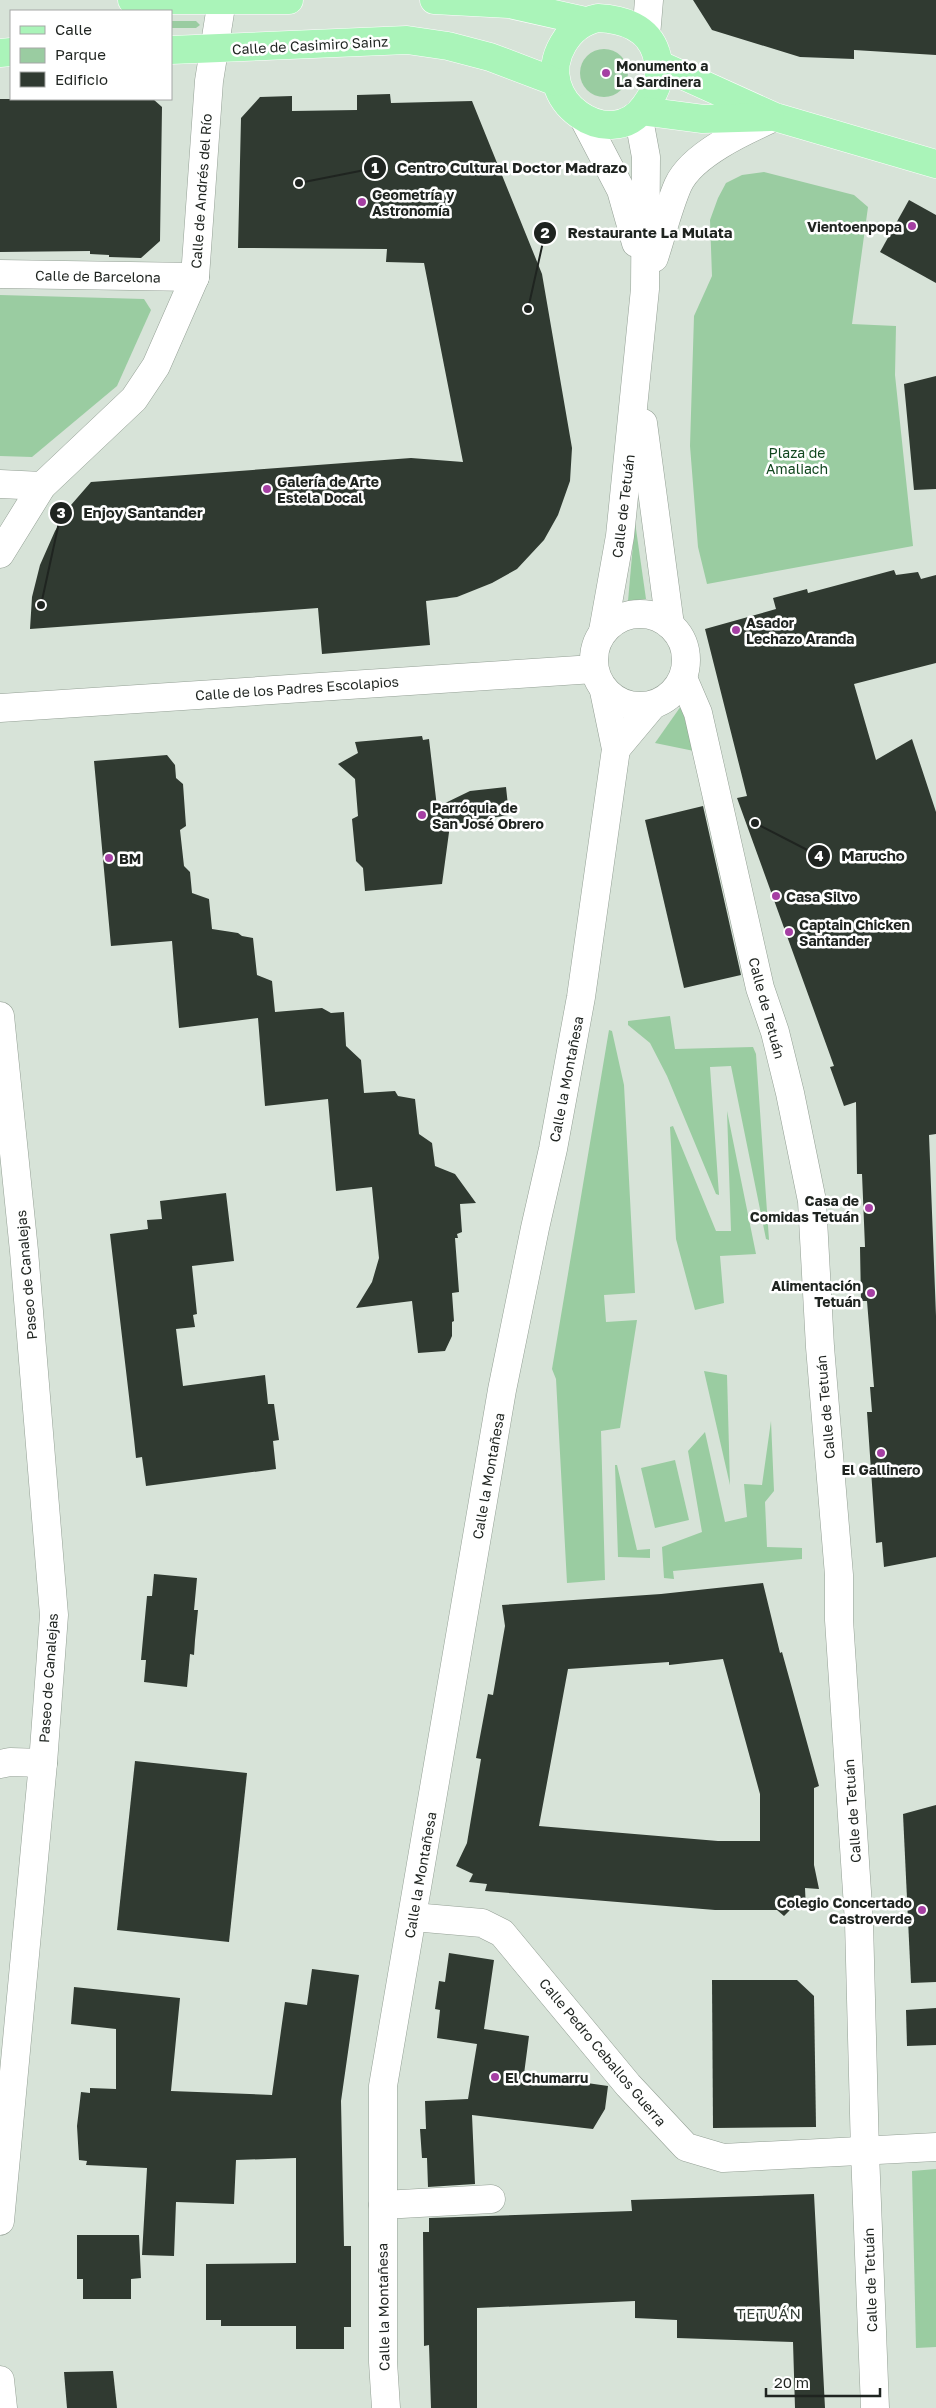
<svg xmlns="http://www.w3.org/2000/svg" width="936" height="2408" viewBox="0 0 936 2408" font-family="'Golos Text',sans-serif">
<rect width="100%" height="100%" fill="#d7e3d8"/>
<g fill="#9acca1">
<polygon points="171,21 196,21 200,25 196,28 171,28"/>
<circle cx="604" cy="73" r="24"/>
<polygon points="764,172 854,195 868,207 852,324 896,326 895,375 913,546 707,584 698,547 690,446 694,316 712,276 710,220 718,198 726,183 742,175"/>
<polygon points="0,295 144,299 151,310 117,386 32,457 0,456"/>
<polygon points="635,522 646,599 628,601"/>
<polygon points="681,706 694,751 655,743"/>
<polygon points="670,1016 675,1049 753,1047 756,1054 769,1240 766,1239 731,1066 710,1067 719,1195 716,1194 667,1076 650,1043 628,1025 628,1021"/>
<polygon points="609,1030 612,1031 624,1085 635,1293 604,1295 606,1322 637,1320 620,1428 601,1431 605,1580 567,1583 556,1379 552,1369"/>
<polygon points="727,1111 756,1254 720,1256 724,1303 695,1310 676,1239 670,1127 673,1126 716,1231 731,1231"/>
<polygon points="704,1371 727,1375 730,1485"/>
<polygon points="771,1421 774,1491 765,1502 767,1547 802,1548 802,1559 673,1571 674,1579 664,1578 662,1547 702,1532 688,1451 705,1432 725,1522 747,1517 744,1484 762,1485"/>
<polygon points="675,1460 689,1520 655,1528 641,1468"/>
<polygon points="615,1465 617,1465 637,1550 650,1549 650,1558 618,1557"/>
<polygon points="936,2169 936,2347 916,2348 912,2171"/>
</g>
<g fill="#303a31" fill-rule="evenodd">
<polygon points="693,0 936,0 936,55 854,50 854,59 800,57 712,30"/>
<polygon points="390,94 391,103 472,101 542,274 572,448 570,481 558,515 544,540 517,569 492,583 457,597 426,601 430,645 322,654 318,608 30,629 32,597 40,565 55,531 71,505 91,482 411,458 463,462 424,263 386,262 387,249 238,248 241,118 260,97 292,96 292,111 357,110 357,95"/>
<polygon points="0,99 153,99 162,107 160,241 141,258 109,257 109,255 90,254 90,251 0,252"/>
<polygon points="909,200 936,215 936,283 880,252"/>
<polygon points="936,376 936,489 914,490 904,384"/>
<polygon points="894,570 896,575 918,572 921,579 936,575 936,663 854,684 876,760 912,739 936,812 936,1134 929,1135 936,1316 936,1557 884,1567 882,1542 876,1543 867,1412 872,1412 870,1387 874,1387 867,1301 861,1301 860,1247 865,1247 862,1174 857,1174 856,1102 844,1106 830,1067 834,1066 737,798 747,796 705,629 776,609 773,598 807,589 808,593"/>
<polygon points="422,736 423,740 429,739 437,807 470,791 506,787 509,815 450,825 442,884 365,891 363,868 356,861 352,819 358,816 355,779 338,764 358,753 355,742"/>
<polygon points="167,755 175,765 176,778 183,784 186,826 180,830 184,866 190,872 192,893 209,899 212,929 238,933 242,936 253,938 257,975 272,981 275,1012 322,1008 331,1013 344,1012 346,1046 361,1060 364,1093 395,1091 398,1096 415,1099 419,1134 432,1143 435,1166 455,1174 476,1203 460,1204 462,1232 457,1234 458,1238 455,1238 459,1292 452,1293 454,1321 452,1322 452,1336 445,1351 418,1353 412,1301 356,1308 372,1282 379,1258 372,1187 336,1191 328,1099 265,1106 258,1018 179,1028 172,941 111,946 94,761"/>
<polygon points="703,806 741,975 684,988 645,820"/>
<polygon points="226,1193 234,1261 192,1266 197,1314 193,1315 195,1327 176,1329 183,1386 265,1375 268,1404 274,1404 279,1440 273,1441 276,1469 146,1486 142,1457 136,1458 134,1439 110,1234 148,1229 147,1220 162,1219 160,1201"/>
<polygon points="154,1574 197,1578 194,1610 198,1610 195,1640 194,1655 190,1654 187,1687 144,1682 146,1660 141,1660 147,1596 152,1596"/>
<path d="M763,1583L780,1653L782,1652L819,1786L814,1788V1865L819,1889L805,1888L806,1910H790L784,1916L777,1910H715L485,1891L487,1884L469,1882L473,1874L456,1866L467,1843L481,1759L476,1758L488,1694L493,1695L505,1626L502,1605L661,1594ZM723,1659L760,1794V1841H718L539,1826L568,1669L669,1662V1665Z"/>
<polygon points="135,1761 247,1773 229,1942 117,1930"/>
<polygon points="936,1805 936,1982 911,1983 903,1814"/>
<polygon points="449,1953 494,1960 484,2029 529,2036 524,2074 608,2086 605,2109 593,2129 472,2115 475,2184 428,2187 427,2158 422,2158 420,2129 426,2129 425,2101 468,2099 477,2044 437,2038 440,2010 435,2009 439,1981 445,1982"/>
<polygon points="312,1969 359,1975 341,2101 344,2246 351,2246 351,2327 344,2327 344,2349 296,2349 296,2326 221,2326 221,2320 206,2320 206,2264 296,2263 296,2158 236,2160 234,2204 176,2202 174,2256 142,2255 147,2168 86,2165 87,2161 79,2160 77,2126 81,2092 90,2093 90,2088 116,2089 116,2029 71,2024 74,1987 180,1998 171,2091 272,2095 285,2002 307,2005"/>
<polygon points="712,1980 797,1980 814,1996 816,2127 713,2128"/>
<polygon points="936,2008 936,2045 907,2046 906,2010"/>
<polygon points="814,2194 825,2408 795,2408 793,2342 677,2338 677,2320 635,2318 635,2301 477,2308 477,2408 431,2408 429,2345 424,2346 423,2232 429,2232 429,2218 632,2211 631,2200"/>
<polygon points="77,2235 139,2235 141,2278 131,2279 131,2299 83,2299 83,2279 77,2279"/>
<polygon points="113,2371 117,2408 67,2408 64,2372"/>
</g>
<g fill="none" stroke-linecap="round" stroke-linejoin="round">
<g stroke="#94a095" stroke-width="29">
<g id="minor">
<polyline points="646,36 649,0"/>
<polyline points="584,119 621,190 636,243"/>
<path d="M654,258C662,234 668,208 678,185C692,154 746,130 775,117"/>
<polyline points="0,274 195,277"/>
<polyline points="643,423 670,625"/>
<polyline points="0,484 42,486"/>
<polyline points="0,554 42,486 134,399 156,366 195,277 209,81 222,0"/>
<circle cx="640" cy="660" r="46"/>
<polyline points="603,631 620,536 645,289 646,157 638,114"/>
<polyline points="683,678 698,713 760,988 775,1032 790,1093 812,1201 820,1347 839,1575 839,1620 859,1922 865,2152 875,2408"/>
<polyline points="0,708 594,669"/>
<polyline points="616,749 652,706"/>
<polyline points="0,1016 24,1251 54,1615 43,1763 0,2221"/>
<polyline points="0,1764 10,1762 43,1763"/>
<polyline points="413,1917 482,1923 502,1933 628,2085 686,2147 723,2158 936,2147"/>
<polyline points="383,2205 491,2199"/>
<polyline points="0,2380 3,2408"/>
<polyline points="386,2408 383,2362 383,2086 502,1390 535,1228 553,1149 581,997 616,749 604,691"/>
</g>
</g>
<g stroke="#fff" stroke-width="29">
<g id="major">
<polyline points="132,0 289,0"/>
<polyline points="434,0 509,4 585,21"/>
<path d="M598,18C622,19 648,27 656,53C663,74 658,88 645,106C611,155 530,100 563,44C571,30 583,21 598,18Z"/>
<polyline points="171,50 407,40 448,46 490,57 556,82"/>
<polyline points="0,53 11,52"/>
<polyline points="660,65 775,117 936,164"/>
<polyline points="642,111 703,119 770,117"/>
</g>
</g>
<use href="#minor" stroke="#fff" stroke-width="28"/>
<use href="#major" stroke="#aaf4b9" stroke-width="28"/>
</g>
<g fill="#a53fa3" stroke="#fff" stroke-width="2">
<circle cx="606" cy="73" r="5"/>
<circle cx="362" cy="202" r="5"/>
<circle cx="912" cy="226" r="5"/>
<circle cx="267" cy="489" r="5"/>
<circle cx="736" cy="630" r="5"/>
<circle cx="422" cy="815" r="5"/>
<circle cx="109" cy="858" r="5"/>
<circle cx="776" cy="896" r="5"/>
<circle cx="789" cy="932" r="5"/>
<circle cx="869" cy="1208" r="5"/>
<circle cx="871" cy="1293" r="5"/>
<circle cx="881" cy="1453" r="5"/>
<circle cx="922" cy="1910" r="5"/>
<circle cx="495" cy="2077" r="5"/>
</g>
<g text-anchor="middle" dominant-baseline="central" stroke-width="5" stroke-linejoin="round" paint-order="stroke">
<g font-size="14" fill="#1f2420" stroke="#fff">
<text transform="translate(310 45) rotate(-3)">Calle de Casimiro Sainz</text>
<text transform="translate(201 191) rotate(-86)">Calle de Andrés del Río</text>
<text transform="translate(98 276) rotate(1)">Calle de Barcelona</text>
<text transform="translate(623 506) rotate(-83)">Calle de Tetuán</text>
<text transform="translate(297 688) rotate(-4)">Calle de los Padres Escolapios</text>
<text transform="translate(767 1008) rotate(75)">Calle de Tetuán</text>
<text transform="translate(566 1079) rotate(-79)">Calle la Montañesa</text>
<text transform="translate(26 1275) rotate(-95)">Paseo de Canalejas</text>
<text transform="translate(825 1407) rotate(-95)">Calle de Tetuán</text>
<text transform="translate(488 1476) rotate(-80)">Calle la Montañesa</text>
<text transform="translate(48 1678) rotate(-86)">Paseo de Canalejas</text>
<text transform="translate(852 1811) rotate(-94)">Calle de Tetuán</text>
<text transform="translate(420 1875) rotate(-80)">Calle la Montañesa</text>
<text transform="translate(603 2052) rotate(50)">Calle Pedro Ceballos Guerra</text>
<text transform="translate(870 2280) rotate(-92)">Calle de Tetuán</text>
<text transform="translate(383 2307) rotate(-91)">Calle la Montañesa</text>
</g>
<g font-size="14" font-weight="bold" fill="#1f2420" stroke="#fff" text-anchor="start">
<text x="616" y="65">Monumento a<tspan x="616" dy="16">La Sardinera</tspan></text>
<text x="372" y="194">Geometría y<tspan x="372" dy="16">Astronomía</tspan></text>
<text x="902" y="226" text-anchor="end">Vientoenpopa</text>
<text x="277" y="481">Galería de Arte<tspan x="277" dy="16">Estela Docal</tspan></text>
<text x="746" y="622">Asador<tspan x="746" dy="16">Lechazo Aranda</tspan></text>
<text x="432" y="807">Parróquia de<tspan x="432" dy="16">San José Obrero</tspan></text>
<text x="119" y="858">BM</text>
<text x="786" y="896">Casa Silvo</text>
<text x="799" y="924">Captain Chicken<tspan x="799" dy="16">Santander</tspan></text>
<text x="859" y="1200" text-anchor="end">Casa de<tspan x="859" dy="16">Comidas Tetuán</tspan></text>
<text x="861" y="1285" text-anchor="end">Alimentación<tspan x="861" dy="16">Tetuán</tspan></text>
<text x="881" y="1469" text-anchor="middle">El Gallinero</text>
<text x="912" y="1902" text-anchor="end">Colegio Concertado<tspan x="912" dy="16">Castroverde</tspan></text>
<text x="505" y="2077">El Chumarru</text>
</g>
<g font-size="14" fill="#11471f" stroke="#fff">
<text x="797" y="452">Plaza de<tspan x="797" dy="16">Amaliach</tspan></text>
</g>
<g font-size="15" letter-spacing="1" fill="#364037" stroke="#fff">
<text x="769" y="2313">TETUÁN</text>
</g>
</g>
<path fill="none" stroke="#1f2420" stroke-width="2" d="M299 183L375 168M528 309L545 233M41 605L61 513M755 823L819 856"/>
<g fill="#1f2420" stroke="#fff" stroke-width="2">
<circle cx="299" cy="183" r="5"/>
<circle cx="528" cy="309" r="5"/>
<circle cx="41" cy="605" r="5"/>
<circle cx="755" cy="823" r="5"/>
<circle cx="375" cy="168" r="12"/>
<circle cx="545" cy="233" r="12"/>
<circle cx="61" cy="513" r="12"/>
<circle cx="819" cy="856" r="12"/>
</g>
<g font-size="15" text-anchor="middle" font-weight="bold" fill="#fff">
<text x="375" y="173">1</text>
<text x="545" y="238">2</text>
<text x="61" y="518">3</text>
<text x="819" y="861">4</text>
</g>
<g font-size="15" text-anchor="middle" font-weight="bold" fill="#1f2420" stroke="#fff" stroke-width="5" stroke-linejoin="round" paint-order="stroke">
<text x="512" y="173">Centro Cultural Doctor Madrazo</text>
<text x="650" y="238">Restaurante La Mulata</text>
<text x="143" y="518">Enjoy Santander</text>
<text x="873" y="861">Marucho</text>
</g>
<rect x="10" y="10" width="162" height="90" fill="#ffffff" stroke="#a5a7a6"/>
<rect x="20" y="26" width="25" height="8" fill="#aaf4b9" stroke="#a5a7a6"/>
<text x="55" y="35" font-size="15" fill="#1f2420">Calle</text>
<rect x="20" y="48" width="25" height="15" fill="#9acca1" stroke="#a5a7a6"/>
<text x="55" y="60" font-size="15" fill="#1f2420">Parque</text>
<rect x="20" y="72" width="25" height="15" fill="#303a31" stroke="#a5a7a6"/>
<text x="55" y="85" font-size="15" fill="#1f2420">Edificio</text>
<path d="M766 2388v8h114v-8" fill="none" stroke="#1f2420" stroke-width="2.5"/>
<text x="774" y="2388" font-size="15" fill="#1f2420" stroke="#ffffff" stroke-width="4" paint-order="stroke">20 m</text>
</svg>
